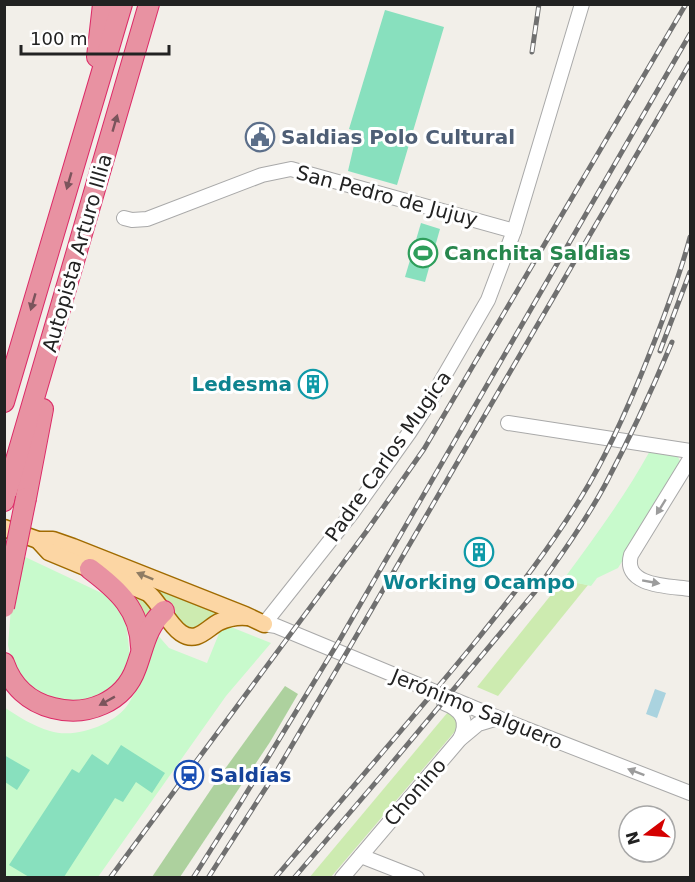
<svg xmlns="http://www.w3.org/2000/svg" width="695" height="882" viewBox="0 0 695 882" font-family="'DejaVu Sans',sans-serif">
<rect width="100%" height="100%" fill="#f2efe9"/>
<g fill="#cdebb0">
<polygon points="46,540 245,615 200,635 135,616"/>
<polygon points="563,580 588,585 498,696 477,687"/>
<polygon points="448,712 459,719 457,729 331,877 309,878"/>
</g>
<polygon fill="#add19e" points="285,686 298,694 270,742 180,877 152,877 222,773"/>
<g fill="#c8facc">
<path d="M651,449L677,455L681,463L679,469L618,568L597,578L591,586L563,580C595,537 625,496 651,449Z"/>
<polygon points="4,547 110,597 126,621 130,658 119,687 100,702 60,705 27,689 14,669 8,645 11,608 5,605"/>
<path d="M231,627L271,643L226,696L98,877H5L4,707C19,717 33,726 50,731C75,739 115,725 129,703C142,682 148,656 156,633L169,648L207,663L220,631Z"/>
</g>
<g fill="#88e0be">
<polygon points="385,10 444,27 397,185 348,171 357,132 349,129"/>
<polygon points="421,223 440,229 425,282 405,277"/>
<polygon points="121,745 165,773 152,793 136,782 123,802 115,798 64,877 29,877 9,865 72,769 79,773 92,754 108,765"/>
<polygon points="4,755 30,770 17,790 5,782"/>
</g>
<polygon fill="#aad3df" points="655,689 666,693 657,718 646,714"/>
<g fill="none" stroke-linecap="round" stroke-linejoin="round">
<g stroke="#a9a9a9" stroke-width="16">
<g id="minor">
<polyline points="124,218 132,220 147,219 262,175 291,169 514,231"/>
<polyline points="508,423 690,451"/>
<path d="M690,459L631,555C622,587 670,586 690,589"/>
<polyline points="264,624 352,513 409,433 428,404 488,300 514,231 582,4"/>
<polyline points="264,624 276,626 498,718 690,793"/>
<path d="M444,703C462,710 469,721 460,739"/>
<polyline points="361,856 417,878"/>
<polyline points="342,878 460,739 478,724 498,718"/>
</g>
</g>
<g stroke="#a06b00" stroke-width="19">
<g id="major">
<polyline points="4,528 38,540 53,540 73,547 245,615 264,624"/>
<path d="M38,540L49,552L148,593C161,604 167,623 181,633C197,644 207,628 219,622C228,618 237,616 247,617"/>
</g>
</g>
<g stroke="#dc2a67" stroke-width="22">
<g id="highway">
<polyline points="97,57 103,4"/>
<polyline points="4,402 122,4"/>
<polyline points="26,498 43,409"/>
<polyline points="4,501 149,4"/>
<path d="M90,569C118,590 140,610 141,647"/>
<path d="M4,663C12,686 29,702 53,708C87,717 124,702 136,668C144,647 146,627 164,611"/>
</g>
</g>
<use href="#minor" stroke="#fff" stroke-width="14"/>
<use href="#major" stroke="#fcd6a4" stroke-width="16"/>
<use href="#highway" stroke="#e892a2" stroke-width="20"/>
<g stroke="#707070" stroke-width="5">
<g id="rail">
<polyline points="532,52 539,4"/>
<polyline points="660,351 690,272"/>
<polyline points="110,878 366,532 424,449 686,4"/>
<polyline points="193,878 241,802 339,641 690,34"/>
<polyline points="208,878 278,769 337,669 690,63"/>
<path d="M275,878C341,800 408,724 472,646C514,594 555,542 589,484C615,439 636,389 655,340C668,306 681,272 690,237"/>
<path d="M294,878L382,775L534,593C559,558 585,522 605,485C630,438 652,390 672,342"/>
</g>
</g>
<use href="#rail" stroke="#fff" stroke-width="3" stroke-dasharray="9" stroke-linecap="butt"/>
<g stroke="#dc2a67" stroke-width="22" stroke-linecap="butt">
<polyline id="highway-bridge" points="4,607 26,498"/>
</g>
<use href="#highway-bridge" stroke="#e892a2" stroke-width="20"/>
</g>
<defs><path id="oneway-solid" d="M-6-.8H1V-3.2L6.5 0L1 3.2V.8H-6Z" transform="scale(1.5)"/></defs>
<g fill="#7b545c">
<use href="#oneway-solid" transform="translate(115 123) rotate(-74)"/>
<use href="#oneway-solid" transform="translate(69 181) rotate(106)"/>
<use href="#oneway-solid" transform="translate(33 302) rotate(106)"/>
<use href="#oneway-solid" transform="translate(107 701) rotate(151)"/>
</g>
<g fill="#9c9c9c">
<use href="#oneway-solid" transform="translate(661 507) rotate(122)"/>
<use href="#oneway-solid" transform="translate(651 582) rotate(10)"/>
<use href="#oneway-solid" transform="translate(636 772) rotate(-159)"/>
</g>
<use fill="#8f7c63" href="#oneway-solid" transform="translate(145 576) rotate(-158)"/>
<defs>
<g id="civic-ring" transform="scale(1.5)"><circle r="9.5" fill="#fff" stroke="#5c6f8a" stroke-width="1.5"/><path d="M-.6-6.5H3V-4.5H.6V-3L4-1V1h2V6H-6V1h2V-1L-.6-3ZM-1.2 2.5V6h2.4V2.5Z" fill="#5c6f8a"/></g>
<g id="stadium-ring" transform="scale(1.5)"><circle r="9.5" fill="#fff" stroke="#2e9e5b" stroke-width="1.5"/><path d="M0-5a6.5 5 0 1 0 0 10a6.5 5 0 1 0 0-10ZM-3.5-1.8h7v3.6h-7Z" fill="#2e9e5b"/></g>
<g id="building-ring" transform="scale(1.5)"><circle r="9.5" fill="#fff" stroke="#0f9aa8" stroke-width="1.5"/><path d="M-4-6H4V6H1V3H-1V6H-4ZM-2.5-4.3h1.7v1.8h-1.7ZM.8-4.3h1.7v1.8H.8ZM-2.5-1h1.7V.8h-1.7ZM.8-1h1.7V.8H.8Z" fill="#0f9aa8"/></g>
<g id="station-ring" transform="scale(1.5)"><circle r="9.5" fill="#fff" stroke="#1a4fb4" stroke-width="1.5"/><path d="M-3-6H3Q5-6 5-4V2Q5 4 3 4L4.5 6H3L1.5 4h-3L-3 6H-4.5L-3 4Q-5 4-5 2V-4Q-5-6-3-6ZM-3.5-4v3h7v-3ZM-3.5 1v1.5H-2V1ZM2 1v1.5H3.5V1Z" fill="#1a4fb4"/></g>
</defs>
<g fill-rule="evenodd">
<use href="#civic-ring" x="260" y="137"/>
<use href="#stadium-ring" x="423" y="253"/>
<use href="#building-ring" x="313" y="384"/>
<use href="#building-ring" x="479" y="552"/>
<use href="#station-ring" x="189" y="775"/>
</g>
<g text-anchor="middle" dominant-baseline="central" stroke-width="6" stroke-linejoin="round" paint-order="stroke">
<g font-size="20" font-weight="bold" fill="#4e5e75" stroke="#fff" text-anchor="start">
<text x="281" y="137">Saldias Polo Cultural</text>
</g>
<g font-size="20" fill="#222" stroke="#fff">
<text transform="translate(387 196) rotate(15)">San Pedro de Jujuy</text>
<text transform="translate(77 253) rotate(-74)">Autopista Arturo Illia</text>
<text transform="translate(388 456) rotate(-55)">Padre Carlos Mugica</text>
<text transform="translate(477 709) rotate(22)">Jerónimo Salguero</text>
<text transform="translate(415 792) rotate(-49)">Chonino</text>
</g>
<g font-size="20" font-weight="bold" fill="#27864d" stroke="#fff" text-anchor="start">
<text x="444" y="253">Canchita Saldias</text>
</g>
<g font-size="20" font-weight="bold" fill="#0d838f" stroke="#fff" text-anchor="end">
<text x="292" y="384">Ledesma</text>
<text x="479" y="582" text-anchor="middle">Working Ocampo</text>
</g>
<g font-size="20" font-weight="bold" fill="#164399" stroke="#fff" text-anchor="start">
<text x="210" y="775">Saldías</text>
</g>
</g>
<rect width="695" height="882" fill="none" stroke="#222222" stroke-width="12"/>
<g transform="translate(647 834) rotate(254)"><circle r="28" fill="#ffffff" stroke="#a7a7a7" stroke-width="1.5"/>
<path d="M0-4.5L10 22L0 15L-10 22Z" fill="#d40000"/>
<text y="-9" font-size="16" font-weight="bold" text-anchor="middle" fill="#222222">N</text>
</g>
<path d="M21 45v9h148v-9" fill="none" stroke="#222222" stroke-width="3"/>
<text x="30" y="45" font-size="18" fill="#222222" stroke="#ffffff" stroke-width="4.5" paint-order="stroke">100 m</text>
</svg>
